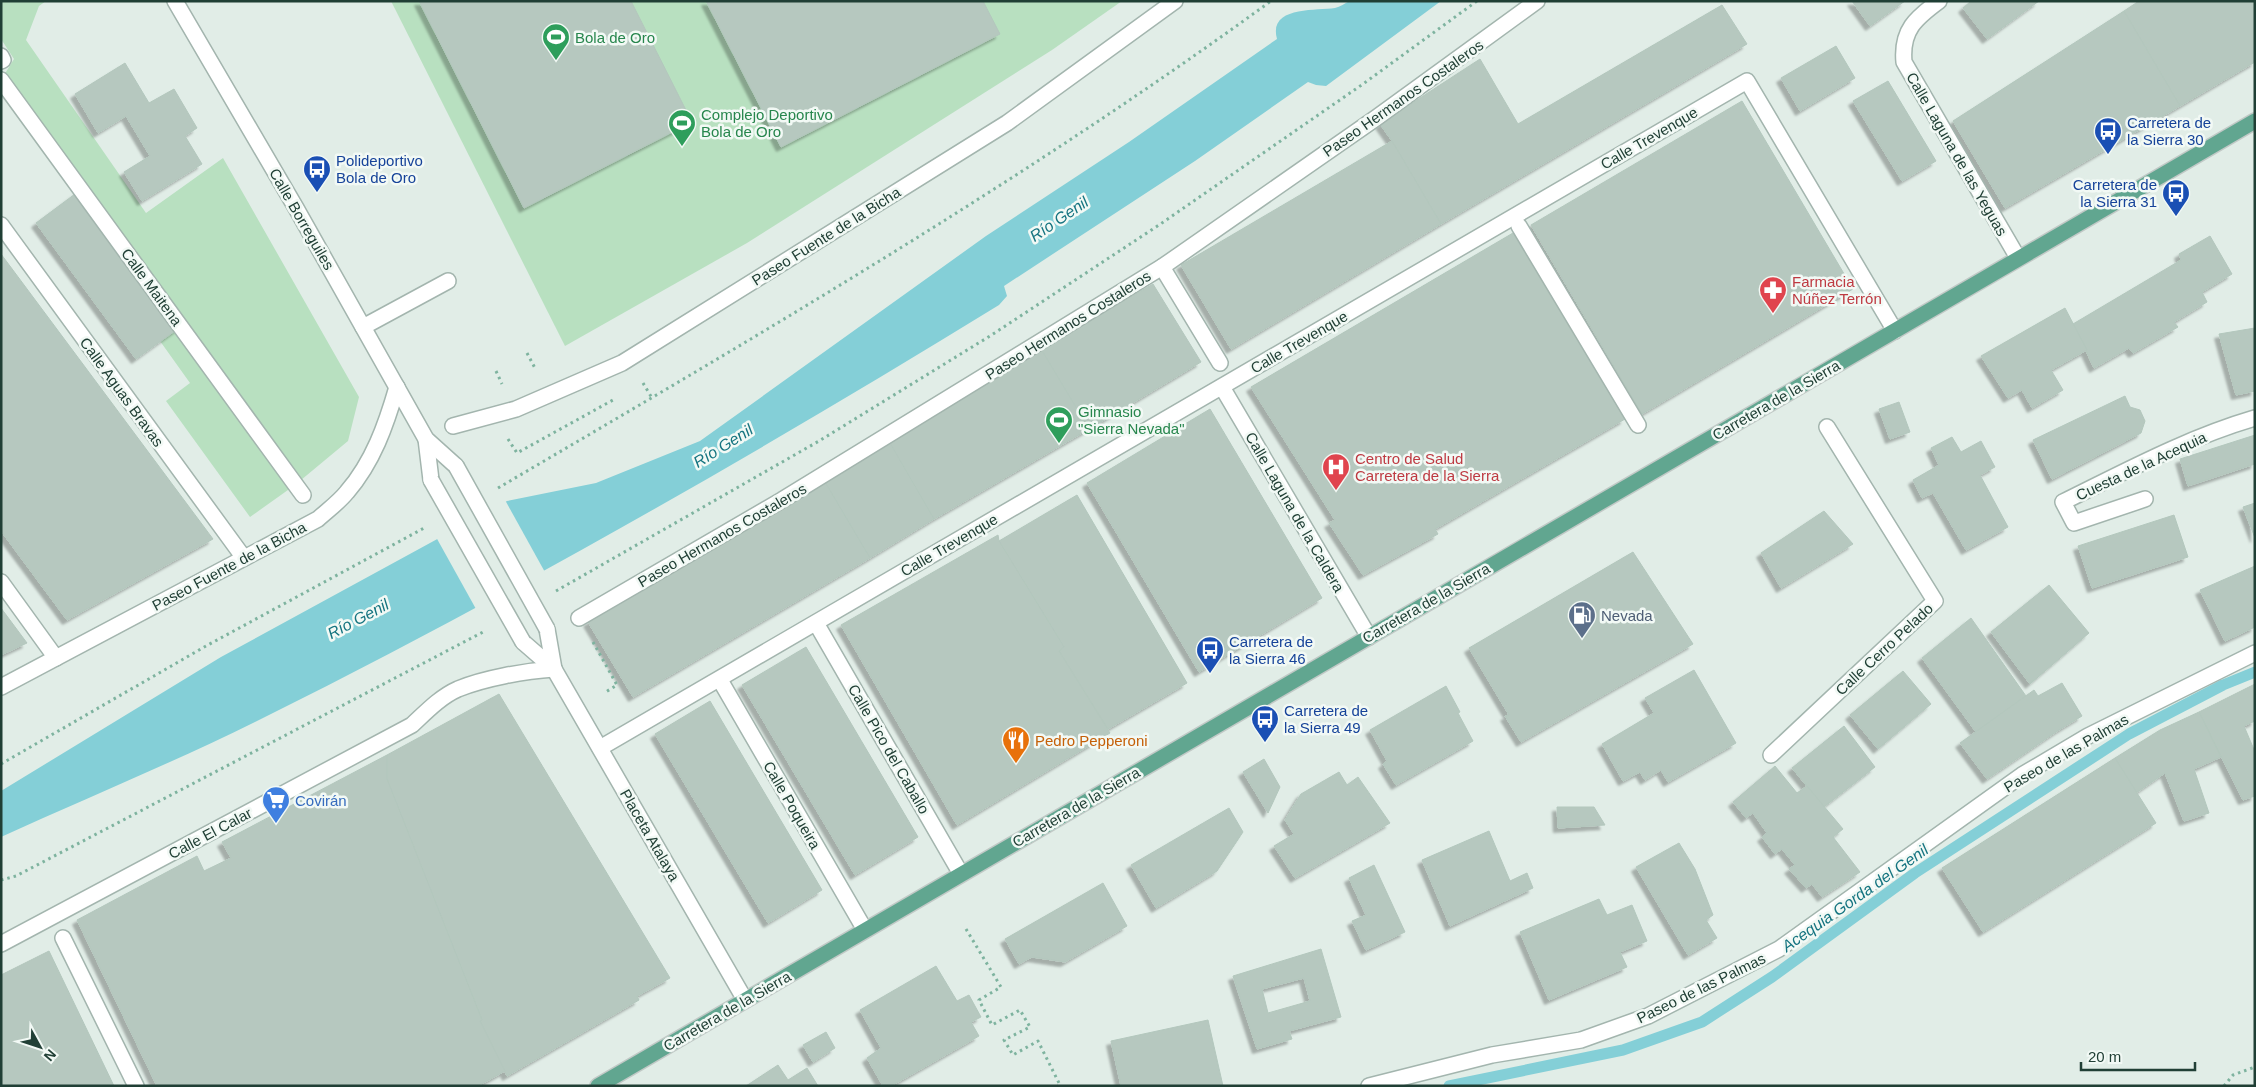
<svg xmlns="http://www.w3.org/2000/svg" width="2256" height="1087" viewBox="0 0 2256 1087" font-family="Helvetica,sans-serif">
<defs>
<filter id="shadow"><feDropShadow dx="-4.5" dy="4.5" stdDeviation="1" flood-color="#0004"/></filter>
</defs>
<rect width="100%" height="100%" fill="#e1ede7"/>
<g fill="#b8e0c0">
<polygon points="1,1 46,1 39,6 26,40 146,213 223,158 359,397 348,441 295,485 250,517 166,401 190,383 160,341 179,328 1,80 14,59 1,39"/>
<polygon points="391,1 1122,1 1052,50 747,243 565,346"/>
</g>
<path fill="#84cfd7" d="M1350,1H1441L1326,86L1316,85L1308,82L1195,161L1004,286L1007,296L999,305C760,452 517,591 265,717C179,760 89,797 1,837V791L221,657L507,501L596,483L700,441L986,236L1129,142L1277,39C1268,6 1315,11 1335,8C1340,7 1345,3 1350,1Z"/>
<polygon fill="#e1ede7" points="505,500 546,574 476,609 436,537"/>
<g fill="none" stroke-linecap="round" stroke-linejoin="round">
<polyline stroke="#84cfd7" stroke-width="11" points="1449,1086 1623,1050 1702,1022 1772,977 1915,873 2129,734 2223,685 2255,672"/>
</g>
<g fill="#b6c8bf" stroke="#b3c7bd" fill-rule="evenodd" filter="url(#shadow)">
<polygon points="419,1 631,1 692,122 524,208"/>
<polygon points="706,1 983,1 1000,34 781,147"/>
<polygon points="1852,1 1905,1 1870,26"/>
<polygon points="1971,1 2039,1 1987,39 1963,8"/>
<polygon points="2139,1 2255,1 2255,62 2180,106 2124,11"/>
<polygon points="1722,5 1747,44 1441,224 1392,141 1380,124 1480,59 1518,124"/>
<polygon points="2124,11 2180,106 2005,208 1953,121"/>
<polygon points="1836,46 1855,78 1800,111 1781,78"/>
<polygon points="125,63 149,103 174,89 197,128 185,136 202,164 142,201 124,172 150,156 126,116 98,133 75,94"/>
<polygon points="1888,81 1936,161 1902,181 1853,101"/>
<polygon points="1742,101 1853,289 1642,414 1531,225"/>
<polygon points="1392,141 1441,224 1231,349 1181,265"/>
<polygon points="79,191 179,328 136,359 36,223"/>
<polygon points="1513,233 1625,419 1435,529 1438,534 1363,575 1329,523 1335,520 1251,387"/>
<polygon points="2210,236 2232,274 2202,292 2207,302 2174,322 2178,327 2133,353 2129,348 2094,368 2073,324 2181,260 2179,254"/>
<polygon points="1,254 213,539 67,620 1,531"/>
<polygon points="1153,284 1201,362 1089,429 1041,349"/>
<polygon points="2065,308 2087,350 2051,370 2063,390 2032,408 2022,390 2008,398 1981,356"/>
<polygon points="2255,328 2255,391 2236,395 2219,334"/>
<polygon points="1041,349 1089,429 934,519 888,441"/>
<polygon points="2125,396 2130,407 2140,410 2145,421 2141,433 2052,479 2033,440"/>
<polygon points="1899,402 1910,432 1890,439 1879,409"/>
<polygon points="1210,409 1322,598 1199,672 1087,483"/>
<polygon points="2255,435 2255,464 2188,486 2180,459"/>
<polygon points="1952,437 1961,452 1981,441 1995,467 1980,475 2008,527 1966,550 1933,493 1922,498 1913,480 1939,465 1931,448"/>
<polygon points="890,443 934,519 870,558 825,482"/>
<polygon points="825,482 870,558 633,697 588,622"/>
<polygon points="1077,495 1187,683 1108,729 1059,651 1064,647 999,541"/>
<polygon points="2255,503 2255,538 2243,507"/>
<polygon points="1824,511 1853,544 1781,588 1761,553"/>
<polygon points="2174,515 2188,557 2092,588 2078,546"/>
<polygon points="998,535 999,541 1064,647 1059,651 1110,733 957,825 841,625"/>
<polygon points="1633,552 1693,644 1521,742 1505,716 1509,715 1469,648"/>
<polygon points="2255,566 2255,627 2225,641 2200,590"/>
<polygon points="2049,585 2089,633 2030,684 1991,632"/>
<polygon points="1,608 27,643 1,655"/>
<polygon points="1971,618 2026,696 1976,732 1922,658"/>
<polygon points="806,647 918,837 855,875 742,685"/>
<polygon points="1694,670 1736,743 1668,782 1661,770 1645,780 1640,772 1623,781 1602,744 1654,713 1645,698"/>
<polygon points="1903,671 1931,704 1878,749 1850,715"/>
<polygon points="2062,683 2082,716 2059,730 1987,779 1960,743 2034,690 2038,696"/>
<polygon points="2255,684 2255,721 2244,726 2255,752 2255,796 2243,800 2199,712"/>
<polygon points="1446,686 1460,712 1458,713 1473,741 1396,785 1383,764 1387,761 1370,730"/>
<polygon points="499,694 670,978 637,996 639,1000 507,1076 480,1021 482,1020 387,779 387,755"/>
<polygon points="710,701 822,890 768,923 655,734"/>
<polygon points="2199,712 2221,757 2194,769 2209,813 2184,821 2165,773 2136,793 2115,758 2160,730"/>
<polygon points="1844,726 1875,767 1824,807 1792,768"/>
<polygon points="387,755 387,779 482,1020 480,1021 505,1071 478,1086 157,1086 77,920 197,856 204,871 231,858 222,842"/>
<polygon points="2115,758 2156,823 1983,932 1942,868"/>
<polygon points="1264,759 1280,787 1268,813 1243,772"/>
<polygon points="1775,766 1797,793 1807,786 1843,829 1833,837 1860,872 1822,897 1812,884 1806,888 1789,869 1795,865 1782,849 1775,854 1762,837 1767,833 1753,813 1746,818 1733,802"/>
<polygon points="1339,772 1347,785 1358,777 1390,823 1295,878 1274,846 1294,834 1285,820 1301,794"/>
<polygon points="1557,807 1594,807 1605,825 1558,828"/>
<polygon points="1229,808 1243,832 1217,871 1156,908 1131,865"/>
<polygon points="1489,831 1510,881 1527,873 1533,888 1450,926 1422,860"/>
<polygon points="1679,843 1695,869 1713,915 1706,920 1717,938 1688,955 1636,867"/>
<polygon points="1374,865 1405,932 1366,950 1352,921 1366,915 1349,878"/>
<polygon points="1103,883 1127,926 1065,962 1032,957 1019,964 1005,939"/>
<polygon points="1599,899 1607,915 1632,905 1647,941 1620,952 1627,967 1549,1000 1520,932"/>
<path d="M1321,949L1341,1017L1289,1031L1292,1039L1257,1049L1233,976ZM1304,978L1310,1001L1268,1013L1262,989Z"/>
<polygon points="49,951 114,1086 1,1086 1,975"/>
<polygon points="936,966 957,1001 969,995 981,1017 971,1022 979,1036 891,1086 883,1086 867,1058 881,1048 860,1010"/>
<polygon points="1208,1020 1223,1086 1121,1086 1111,1041"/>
<polygon points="826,1032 835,1048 813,1062 803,1045"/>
<polygon points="778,1065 788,1080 807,1068 818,1086 746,1086"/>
</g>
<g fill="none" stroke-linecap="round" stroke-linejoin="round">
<g stroke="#a3b5ae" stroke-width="18">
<polyline id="service" points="363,327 448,281"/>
</g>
<g stroke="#a3b5ae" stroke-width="18">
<g id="pedestrian">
<polyline points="1,80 303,495"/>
<polyline points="1519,226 1638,425"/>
<polyline points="1162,267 1220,363"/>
<polyline points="453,426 516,409 622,363 1007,123 1175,1"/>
<polyline points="579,618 782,500 1162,267 1376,118 1537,1"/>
<polyline points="1771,755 1935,601 1827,427"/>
<polyline points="63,938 136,1086"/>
</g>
</g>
<g stroke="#a3b5ae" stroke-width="18">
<g id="minor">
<path d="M1939,1C1916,18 1901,30 1904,62L2018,258"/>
<polyline points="1,56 3,60 1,61"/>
<polyline points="1,225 244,558"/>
<polyline points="1222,387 1369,637"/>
<path d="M2145,499L2074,523L2063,502C2126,471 2187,438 2255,418"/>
<polyline points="1,582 56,658"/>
<polyline points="816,623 961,874"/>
<polyline points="720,680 865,930"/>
<path d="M1,687L318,519C328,510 339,502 347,492C373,462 386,425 397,387"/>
<polyline points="600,748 1747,81 1895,331"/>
<path d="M1,944L412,725C426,712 440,697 458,689C485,678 525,671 554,669"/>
</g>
</g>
<g stroke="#a3b5ae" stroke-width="18">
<g id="tertiary">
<polyline points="175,1 296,208 426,439 456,466"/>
<polyline points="426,439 431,480"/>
<polyline points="547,629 554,669"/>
<polyline points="523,642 554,669 745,1000"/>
<polyline points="1369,1086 1492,1055 1581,1040 1648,1016 1779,949 2022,775 2088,736 2255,653"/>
</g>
</g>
<g stroke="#c1c9c6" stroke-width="18">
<polyline id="primary" points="598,1086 2255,121"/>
</g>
<g stroke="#7eb39f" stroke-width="3" stroke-dasharray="2.5 4" stroke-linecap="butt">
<polyline points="527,353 536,370"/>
<polyline points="496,371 502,384"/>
<polyline points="643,383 652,398"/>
<polyline points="508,439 517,453 613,400"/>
<path d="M498,488C761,334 1025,180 1271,1"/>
<polyline points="556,591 819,441 990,336 1159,225 1363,84 1477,1"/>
<polyline points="593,642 617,685 604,693"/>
<polyline points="1,764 206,646 426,527"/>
<polyline points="1,880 16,876 485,631"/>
<polyline points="966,929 1001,987 979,1000 992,1025 1020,1010 1030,1027 1004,1040 1013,1055 1038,1041 1060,1085 1058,1086"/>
<polyline points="2224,1086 2233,1075 2255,1067"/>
</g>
<use href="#service" stroke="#fff" stroke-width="15"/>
<use href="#pedestrian" stroke="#fff" stroke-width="15"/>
<use href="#minor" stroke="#fff" stroke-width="15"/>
<use href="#tertiary" stroke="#fff" stroke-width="15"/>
<use href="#primary" stroke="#61a690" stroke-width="15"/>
<g stroke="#a3b5ae" stroke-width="18" stroke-linecap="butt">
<g id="tertiary-bridge">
<polyline points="456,466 547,629"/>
<polyline points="431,480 523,642"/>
</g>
</g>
<use href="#tertiary-bridge" stroke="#fff" stroke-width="15"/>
</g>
<defs>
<g id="stadium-pin" transform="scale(1.4375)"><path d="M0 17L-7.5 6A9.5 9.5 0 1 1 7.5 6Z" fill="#2e9e5b" stroke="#f2f9f5"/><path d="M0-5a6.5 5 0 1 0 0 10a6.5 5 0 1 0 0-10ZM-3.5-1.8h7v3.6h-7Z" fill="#fff"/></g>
<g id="bus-pin" transform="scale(1.4375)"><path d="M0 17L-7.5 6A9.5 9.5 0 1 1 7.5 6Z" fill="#1a4fb4" stroke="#f2f9f5"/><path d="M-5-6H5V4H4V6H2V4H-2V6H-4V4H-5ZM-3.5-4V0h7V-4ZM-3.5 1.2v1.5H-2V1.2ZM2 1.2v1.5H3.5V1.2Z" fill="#fff"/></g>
<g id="pharmacy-pin" transform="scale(1.4375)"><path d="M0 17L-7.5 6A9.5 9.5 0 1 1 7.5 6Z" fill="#e0444e" stroke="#f2f9f5"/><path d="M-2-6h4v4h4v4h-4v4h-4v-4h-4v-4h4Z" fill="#fff"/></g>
<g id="hospital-pin" transform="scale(1.4375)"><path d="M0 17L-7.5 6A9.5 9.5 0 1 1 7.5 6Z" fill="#e0444e" stroke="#f2f9f5"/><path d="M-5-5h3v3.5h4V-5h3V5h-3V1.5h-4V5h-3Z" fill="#fff"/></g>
<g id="fuel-pin" transform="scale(1.4375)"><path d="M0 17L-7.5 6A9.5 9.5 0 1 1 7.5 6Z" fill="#5c6f8a" stroke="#f2f9f5"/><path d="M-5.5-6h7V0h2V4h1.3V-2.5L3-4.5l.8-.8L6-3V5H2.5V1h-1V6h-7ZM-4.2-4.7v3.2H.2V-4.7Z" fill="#fff"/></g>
<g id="restaurant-pin" transform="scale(1.4375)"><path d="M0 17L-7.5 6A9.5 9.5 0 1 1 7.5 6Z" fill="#e8710a" stroke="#f2f9f5"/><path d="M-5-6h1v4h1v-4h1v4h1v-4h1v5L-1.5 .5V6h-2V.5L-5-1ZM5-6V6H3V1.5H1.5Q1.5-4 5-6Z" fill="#fff"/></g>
<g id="supermarket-pin" transform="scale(1.4375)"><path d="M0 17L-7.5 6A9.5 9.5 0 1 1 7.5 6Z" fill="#3f7fe0" stroke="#f2f9f5"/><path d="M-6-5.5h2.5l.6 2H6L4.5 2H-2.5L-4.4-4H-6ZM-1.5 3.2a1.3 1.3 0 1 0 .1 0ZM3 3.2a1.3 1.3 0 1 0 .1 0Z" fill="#fff"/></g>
</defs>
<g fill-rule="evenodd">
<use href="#stadium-pin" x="556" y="37"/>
<use href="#stadium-pin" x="682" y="123"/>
<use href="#bus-pin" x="2108" y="131"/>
<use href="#bus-pin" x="317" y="169"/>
<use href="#bus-pin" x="2176" y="193"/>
<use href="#pharmacy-pin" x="1773" y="290"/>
<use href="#stadium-pin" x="1059" y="420"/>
<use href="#hospital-pin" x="1336" y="467"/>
<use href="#fuel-pin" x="1582" y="615"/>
<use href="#bus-pin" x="1210" y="650"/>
<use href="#bus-pin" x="1265" y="719"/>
<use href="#restaurant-pin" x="1016" y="740"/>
<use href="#supermarket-pin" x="276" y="800"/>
</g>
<g text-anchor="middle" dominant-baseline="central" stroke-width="5" stroke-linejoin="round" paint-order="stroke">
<g font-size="15" fill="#27864d" stroke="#f2f9f5" text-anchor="start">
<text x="575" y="37">Bola de Oro</text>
<text x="701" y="114">Complejo Deportivo<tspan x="701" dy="17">Bola de Oro</tspan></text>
<text x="1078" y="411">Gimnasio<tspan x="1078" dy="17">"Sierra Nevada"</tspan></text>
</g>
<g font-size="15" fill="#203f35" stroke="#f2f9f5">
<text transform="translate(1403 98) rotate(-35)">Paseo Hermanos Costaleros</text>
<text transform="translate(1649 138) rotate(-30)">Calle Trevenque</text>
<text transform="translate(1957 154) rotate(60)">Calle Laguna de las Yeguas</text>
<text transform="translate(302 219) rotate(60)">Calle Borreguiles</text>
<text transform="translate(826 236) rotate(-32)">Paseo Fuente de la Bicha</text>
<text transform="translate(152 287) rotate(54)">Calle Maitena</text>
<text transform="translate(1068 325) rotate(-32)">Paseo Hermanos Costaleros</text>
<text transform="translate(1299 342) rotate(-30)">Calle Trevenque</text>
<text transform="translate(122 392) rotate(54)">Calle Aguas Bravas</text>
<text transform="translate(1776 400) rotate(-30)">Carretera de la Sierra</text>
<text transform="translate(2141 466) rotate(-25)">Cuesta de la Acequia</text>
<text transform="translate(1295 512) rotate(60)">Calle Laguna de la Caldera</text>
<text transform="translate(722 535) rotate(-30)">Paseo Hermanos Costaleros</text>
<text transform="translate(949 545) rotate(-30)">Calle Trevenque</text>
<text transform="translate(229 566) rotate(-28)">Paseo Fuente de la Bicha</text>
<text transform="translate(1426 603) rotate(-30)">Carretera de la Sierra</text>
<text transform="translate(1884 649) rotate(-43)">Calle Cerro Pelado</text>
<text transform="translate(889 749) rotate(60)">Calle Pico del Caballo</text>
<text transform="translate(2066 753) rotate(-30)">Paseo de las Palmas</text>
<text transform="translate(792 805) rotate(60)">Calle Poqueira</text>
<text transform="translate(1076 807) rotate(-30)">Carretera de la Sierra</text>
<text transform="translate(210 833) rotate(-28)">Calle El Calar</text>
<text transform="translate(650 835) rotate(60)">Placeta Atalaya</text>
<text transform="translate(1701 988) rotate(-26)">Paseo de las Palmas</text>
<text transform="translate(727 1011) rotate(-30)">Carretera de la Sierra</text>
</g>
<g font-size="15" fill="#164399" stroke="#f2f9f5" text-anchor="start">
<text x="2127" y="122">Carretera de<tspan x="2127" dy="17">la Sierra 30</tspan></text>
<text x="336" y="160">Polideportivo<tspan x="336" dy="17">Bola de Oro</tspan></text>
<text x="2157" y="184" text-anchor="end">Carretera de<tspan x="2157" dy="17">la Sierra 31</tspan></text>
<text x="1229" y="641">Carretera de<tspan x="1229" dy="17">la Sierra 46</tspan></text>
<text x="1284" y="710">Carretera de<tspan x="1284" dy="17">la Sierra 49</tspan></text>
</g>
<g font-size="15" fill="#be3a42" stroke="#f2f9f5" text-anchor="start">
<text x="1792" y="281">Farmacia<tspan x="1792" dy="17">Núñez Terrón</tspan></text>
<text x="1355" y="458">Centro de Salud<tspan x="1355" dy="17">Carretera de la Sierra</tspan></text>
</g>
<g font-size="15" fill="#4e5e75" stroke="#f2f9f5" text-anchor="start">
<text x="1601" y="615">Nevada</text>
</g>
<g font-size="15" fill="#c56008" stroke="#f2f9f5" text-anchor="start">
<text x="1035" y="740">Pedro Pepperoni</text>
</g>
<g font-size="15" fill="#366cbe" stroke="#f2f9f5" text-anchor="start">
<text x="295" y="800">Covirán</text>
</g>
<g font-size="16" font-style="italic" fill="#157480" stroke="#f2f9f5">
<text transform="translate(1059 219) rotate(-34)">Río Genil</text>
<text transform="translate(723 446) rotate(-32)">Río Genil</text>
<text transform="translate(358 619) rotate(-28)">Río Genil</text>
<text transform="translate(1855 898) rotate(-35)">Acequia Gorda del Genil</text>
</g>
</g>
<rect width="2256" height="1087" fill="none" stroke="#203f35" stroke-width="5"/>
<g transform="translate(40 1047) rotate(130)" stroke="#f2f9f5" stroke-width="4" paint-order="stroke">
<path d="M0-4L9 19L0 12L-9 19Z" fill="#203f35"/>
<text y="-8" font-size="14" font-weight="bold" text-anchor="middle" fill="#203f35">N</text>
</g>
<path d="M2081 1062v8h114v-8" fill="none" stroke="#203f35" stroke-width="2.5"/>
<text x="2088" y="1062" font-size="15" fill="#203f35" stroke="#f2f9f5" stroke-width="4" paint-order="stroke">20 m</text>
</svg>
